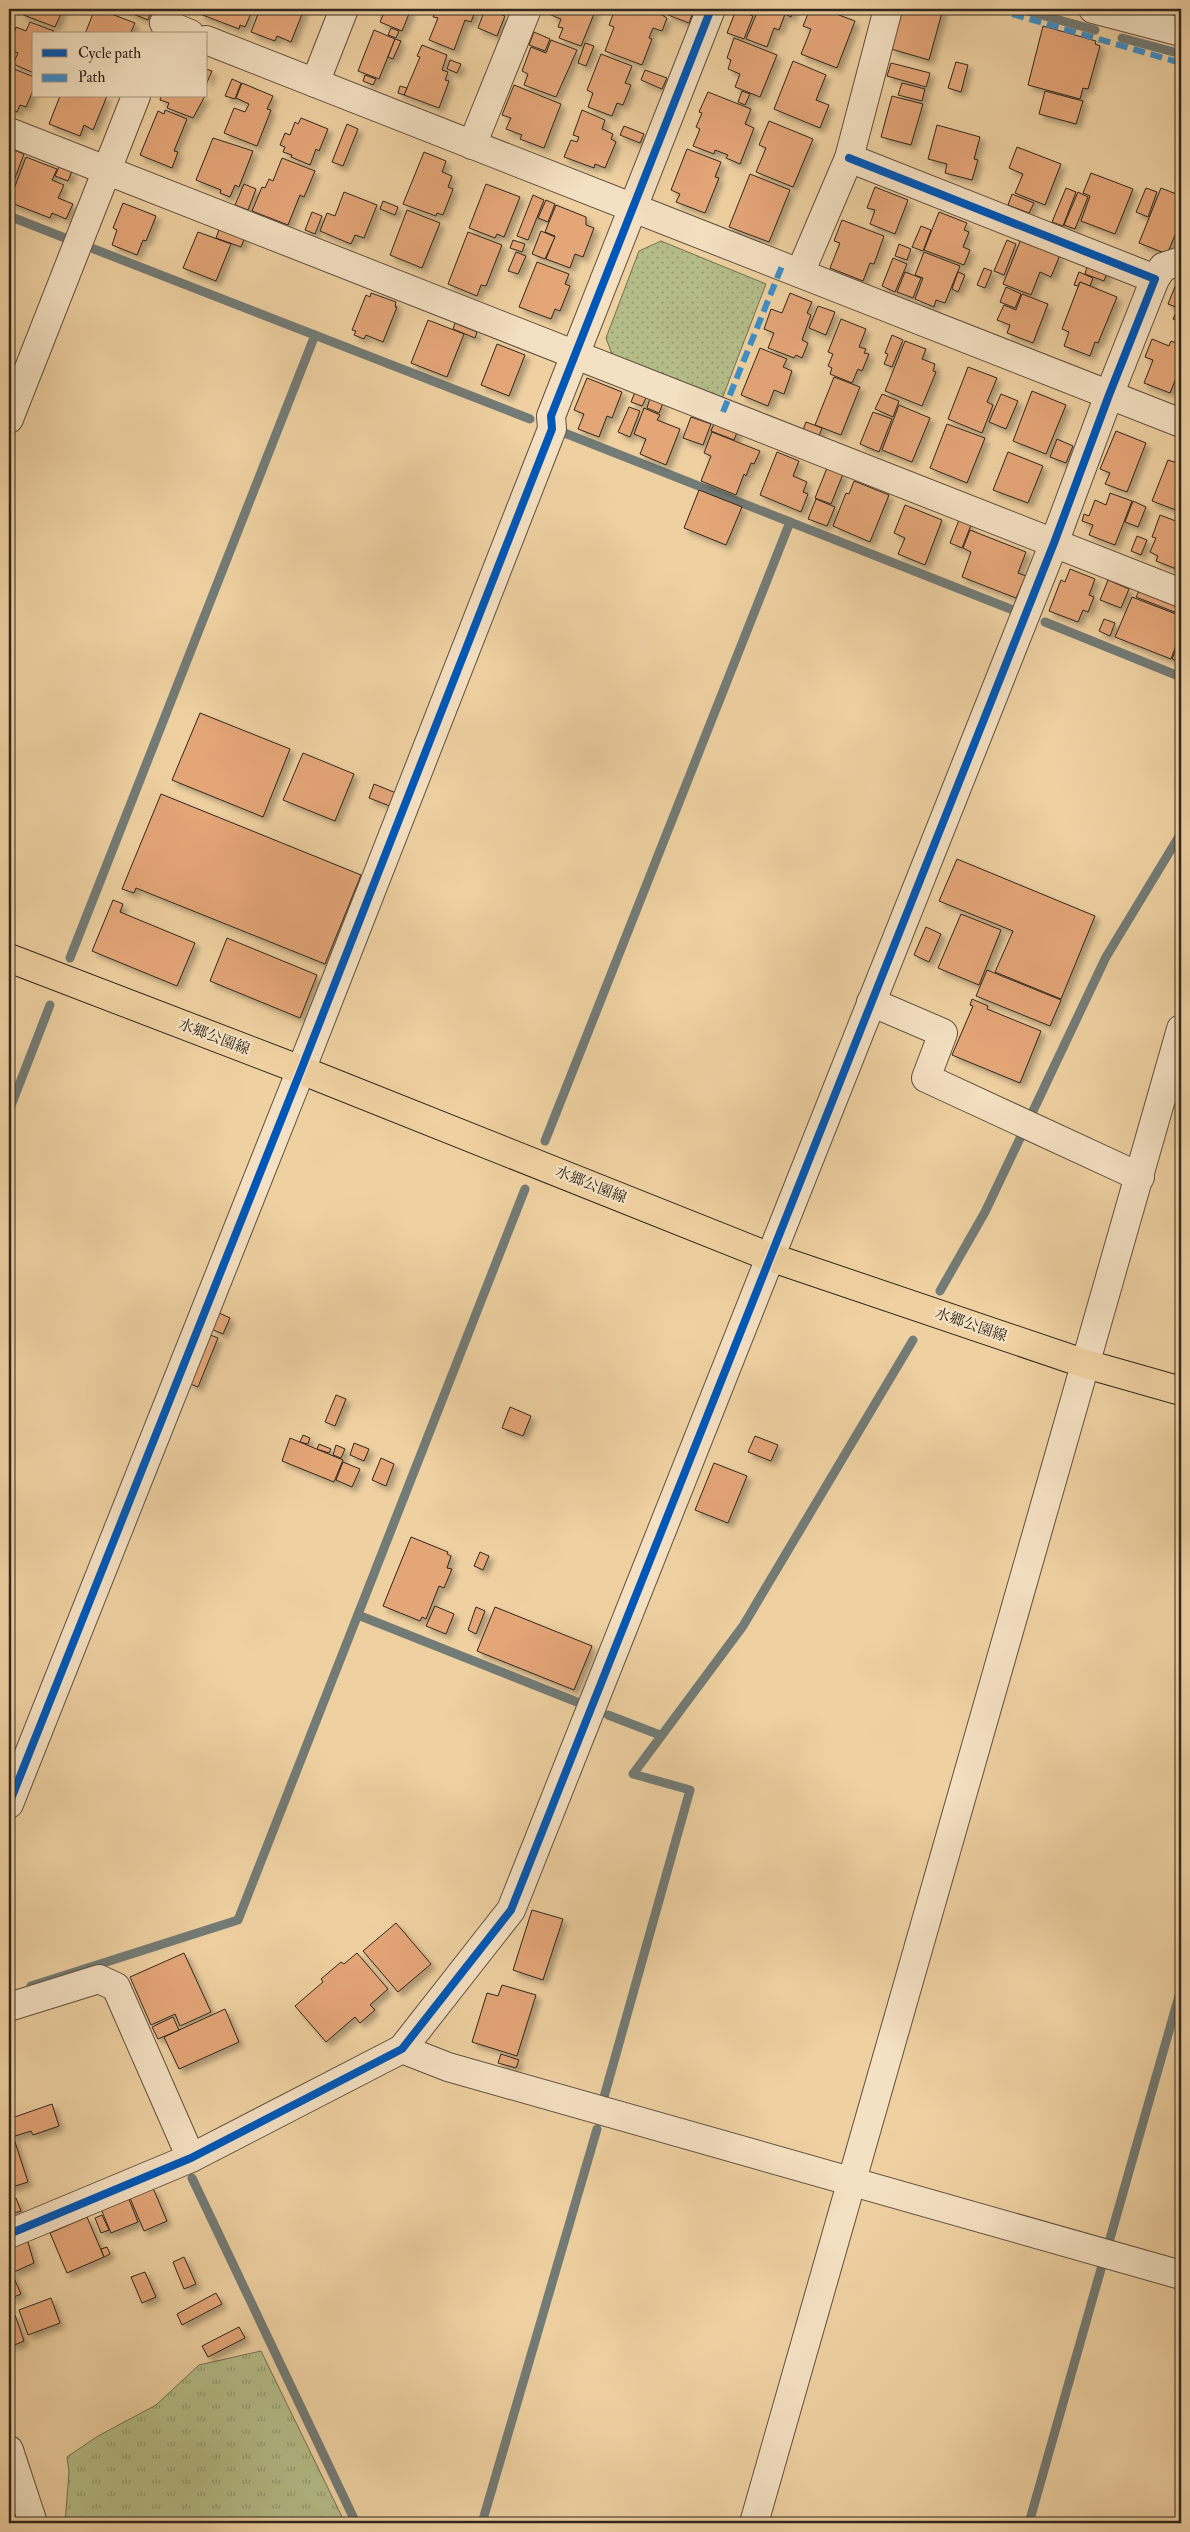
<svg xmlns="http://www.w3.org/2000/svg" width="1190" height="2532" viewBox="0 0 1190 2532" font-family="'IM FELL Double Pica','Noto Serif JP',serif">
<defs>
<pattern id="grass-tufts" width="24" height="20" patternUnits="userSpaceOnUse" patternTransform="scale(1.25)"><rect width="24" height="20" fill="#b4bc88"/><path d="M3 7l-1-3M5 7V3M7 7l1-3M15 17l-1-3M17 17v-4M19 17l1-3" fill="none" stroke="#93996f"/></pattern>
<pattern id="park-dots" width="8" height="8" patternUnits="userSpaceOnUse" patternTransform="scale(1.25)"><rect width="8" height="8" fill="#b4bc88"/><path d="M2 2h.1M6 6h.1" fill="none" stroke="#93996f" stroke-width="1.8" stroke-linecap="round"/></pattern>
<filter id="shadow"><feDropShadow dx="4.5" dy="4.5" stdDeviation="2.5" flood-color="#0004"/></filter>
</defs>
<rect width="100%" height="100%" fill="#eed0a1"/>
<filter id="stains"><feTurbulence type="fractalNoise" baseFrequency=".004" numOctaves="4"/><feColorMatrix values="0 0 0 0 .2 0 0 0 0 .09 0 0 0 0 .02 0 0 0 .5 -.17"/></filter>
<radialGradient id="worn" r=".72"><stop offset=".6" stop-color="#630" stop-opacity="0"/><stop offset="1" stop-color="#630" stop-opacity=".3"/></radialGradient>
<polygon fill="url(#grass-tufts)" stroke="#727252" points="261,2351 345,2523 65,2523 69,2472 67,2457 98,2436 156,2405 199,2365"/>
<polygon fill="url(#park-dots)" stroke="#727252" points="661,241 766,284 722,399 613,357 606,338 639,251"/>
<g fill="none" stroke-linecap="round" stroke-linejoin="round">
<g stroke="#737b76" stroke-width="9">
<polyline points="1020,9 1095,30"/>
<polyline points="1122,38 1181,54"/>
<polyline points="9,216 65,238"/>
<polyline points="94,249 530,419"/>
<polyline points="562,432 1013,610"/>
<polyline points="1045,622 1181,677"/>
<polyline points="70,958 315,335"/>
<polyline points="9,1111 50,1005"/>
<polyline points="1033,1111 1106,957 1181,833"/>
<polyline points="545,1141 790,522"/>
<polyline points="940,1291 985,1212 1023,1132"/>
<polyline points="358,1615 577,1702"/>
<polyline points="608,1715 660,1735"/>
<polyline points="31,1986 238,1920 525,1189"/>
<polyline points="604,2097 690,1790 633,1774 743,1626 913,1340"/>
<polyline points="192,2178 356,2523"/>
<polyline points="1109,2242 1181,1989"/>
<polyline points="482,2523 597,2129"/>
<polyline points="1029,2523 1103,2262"/>
</g>
</g>
<g fill="#e4a577" stroke="#30271d" filter="url(#shadow)">
<polygon points="23,9 63,9 55,27 21,14"/>
<polygon points="121,9 152,9 148,20"/>
<polygon points="202,9 253,9 245,27 240,25 239,29 200,14"/>
<polygon points="260,9 304,9 291,42 277,36 275,41 251,32"/>
<polygon points="377,9 411,9 402,31 380,22 383,15 375,12"/>
<polygon points="436,9 476,9 471,22 465,20 454,50 429,40 438,18 433,17"/>
<polygon points="485,9 505,16 497,36 478,28"/>
<polygon points="554,9 596,9 581,46 559,38 563,28 558,27 561,19 551,15"/>
<polygon points="615,9 652,9 667,18 662,31 653,28 649,38 652,39 642,65 605,51 614,27 609,25"/>
<polygon points="670,9 686,9 693,12 689,23 668,15"/>
<polygon points="739,9 794,9 791,17 785,14 779,30 774,28 767,47 746,39 756,15"/>
<polygon points="810,9 823,9 855,21 837,68 801,54 811,29 803,26"/>
<polygon points="903,9 943,9 929,60 891,49"/>
<polygon points="101,10 135,23 130,34 85,34 94,11 100,13"/>
<polygon points="736,10 753,16 744,39 727,33"/>
<polygon points="30,22 54,31 53,34 34,34 34,73 13,64 18,53 9,49 16,27 26,31"/>
<polygon points="1043,26 1096,41 1095,44 1100,46 1088,89 1083,88 1080,99 1028,85"/>
<polygon points="391,28 399,31 396,38 388,35"/>
<polygon points="374,30 395,39 379,79 358,71"/>
<polygon points="534,32 550,39 545,51 529,45"/>
<polygon points="734,38 777,55 760,97 735,87 740,74 728,69 731,60 727,58"/>
<polygon points="395,39 401,41 393,59 388,57"/>
<polygon points="551,40 577,50 556,97 524,85 528,74 522,71 531,47 546,53"/>
<polygon points="585,43 594,46 586,66 578,63"/>
<polygon points="422,45 447,55 442,70 448,72 445,80 449,81 439,108 404,95 420,57 417,56"/>
<polygon points="601,54 632,66 625,83 631,85 623,105 617,103 612,116 588,107 593,93 587,90"/>
<polygon points="450,60 461,64 457,73 447,69"/>
<polygon points="793,61 826,75 816,100 829,105 820,128 774,109"/>
<polygon points="956,62 968,65 961,92 948,88"/>
<polygon points="891,63 930,73 926,87 887,76"/>
<polygon points="9,67 34,77 34,88 26,107 20,105 17,112 9,109"/>
<polygon points="206,69 212,71 206,85"/>
<polygon points="645,70 667,78 662,89 641,80"/>
<polygon points="365,75 376,79 373,85 363,81"/>
<polygon points="232,79 241,83 235,99 225,96"/>
<polygon points="242,83 273,96 267,109 271,110 257,146 224,133 234,108 245,112 249,104 236,98"/>
<polygon points="902,83 925,89 922,101 898,95"/>
<polygon points="514,85 561,104 544,148 520,139 522,135 506,129 511,118 502,115"/>
<polygon points="400,86 407,88 404,95 398,93"/>
<polygon points="742,91 750,94 745,105 738,102"/>
<polygon points="1045,91 1083,101 1076,124 1039,114"/>
<polygon points="708,92 751,109 745,124 754,128 740,164 726,158 728,155 715,150 714,154 693,146 700,129 696,127 702,113 699,112"/>
<polygon points="60,96 107,96 93,130 84,125 80,136 49,124"/>
<polygon points="161,96 205,96 193,118 167,108 169,103 160,100"/>
<polygon points="892,96 923,104 911,145 881,137"/>
<polygon points="165,110 187,119 174,151 178,152 172,168 140,155 158,111 164,114"/>
<polygon points="582,110 605,120 602,129 613,134 611,139 616,142 605,168 595,164 594,168 564,157 571,140 577,142 579,137 573,135"/>
<polygon points="301,118 328,129 319,151 316,149 310,165 291,157 292,155 283,152 285,147 280,145 285,133 290,135 295,122 298,124"/>
<polygon points="769,121 813,139 793,187 756,172 766,148 759,145"/>
<polygon points="347,124 358,129 343,166 332,162"/>
<polygon points="937,125 980,137 974,159 978,160 972,180 945,173 947,164 928,159"/>
<polygon points="624,126 644,134 640,143 620,135"/>
<polygon points="213,138 253,151 239,187 235,185 230,197 220,193 221,190 196,180"/>
<polygon points="1017,147 1061,164 1045,205 1015,193 1023,174 1009,168"/>
<polygon points="9,148 24,154 10,191 9,190"/>
<polygon points="687,149 721,162 715,177 719,178 705,213 676,202 680,194 671,190"/>
<polygon points="424,152 446,161 442,172 452,176 448,187 453,189 443,215 437,213 436,216 403,204"/>
<polygon points="26,157 57,169 52,180 64,185 58,198 73,204 66,219 52,213 50,218 9,202"/>
<polygon points="282,158 315,171 304,197 300,195 288,225 252,211 262,187 265,188 269,179 273,181"/>
<polygon points="59,167 72,171 68,181 55,176"/>
<polygon points="1091,173 1133,189 1115,234 1081,221 1090,196 1083,193"/>
<polygon points="750,174 790,190 769,242 729,227"/>
<polygon points="244,184 256,189 248,210 235,205"/>
<polygon points="486,184 520,197 504,237 497,234 495,238 469,228"/>
<polygon points="875,187 908,200 895,234 870,224 875,210 867,208"/>
<polygon points="1066,188 1076,192 1063,226 1052,222"/>
<polygon points="1146,188 1157,192 1148,217 1136,212"/>
<polygon points="1161,188 1181,196 1181,234 1176,233 1167,254 1139,243"/>
<polygon points="344,192 377,205 364,238 355,235 351,244 320,231 327,213 335,216"/>
<polygon points="1078,192 1088,197 1075,229 1064,225"/>
<polygon points="1012,194 1034,203 1029,213 1008,205"/>
<polygon points="533,195 544,200 528,240 517,236"/>
<polygon points="546,200 555,204 548,222 538,218"/>
<polygon points="383,201 398,207 395,215 380,209"/>
<polygon points="123,203 156,216 146,241 143,240 137,255 112,245 117,230 113,228"/>
<polygon points="556,205 586,217 586,225 594,228 583,257 575,254 570,268 546,259 555,236 545,232"/>
<polygon points="407,210 440,223 422,268 390,255"/>
<polygon points="312,212 322,216 315,234 305,230"/>
<polygon points="939,212 967,223 964,230 969,232 963,247 970,250 964,265 924,250"/>
<polygon points="842,220 884,236 874,264 870,263 863,281 830,268 840,243 834,241"/>
<polygon points="921,226 931,230 923,251 912,247"/>
<polygon points="220,227 245,237 241,247 216,238"/>
<polygon points="541,231 555,237 545,259 532,254"/>
<polygon points="198,232 231,244 216,281 183,268"/>
<polygon points="468,232 502,245 486,286 481,285 477,296 448,284"/>
<polygon points="1021,239 1060,255 1051,277 1040,272 1031,295 1003,284"/>
<polygon points="513,240 525,244 522,252 510,248"/>
<polygon points="1007,240 1016,244 1004,275 994,271"/>
<polygon points="899,244 911,249 907,260 895,256"/>
<polygon points="516,252 526,256 518,274 508,271"/>
<polygon points="924,252 960,266 945,303 936,300 934,307 915,299 923,278 915,275"/>
<polygon points="893,258 907,264 895,292 882,286"/>
<polygon points="537,262 569,274 565,284 570,286 560,311 555,309 551,319 519,307"/>
<polygon points="1088,263 1108,271 1104,281 1085,274"/>
<polygon points="984,268 992,271 985,288 977,285"/>
<polygon points="905,272 921,278 913,298 897,292"/>
<polygon points="958,272 965,275 958,292 952,289"/>
<polygon points="1079,272 1093,278 1090,286 1080,282 1078,286 1074,285"/>
<polygon points="1180,274 1181,275 1181,333 1177,331 1178,321 1173,319 1178,308 1168,304"/>
<polygon points="1080,282 1117,297 1098,343 1095,342 1090,356 1064,346 1069,332 1062,329"/>
<polygon points="1006,287 1021,294 1015,308 1000,302"/>
<polygon points="371,293 396,302 395,307 397,307 383,342 366,335 364,339 354,335 356,331 352,330 366,295 370,297"/>
<polygon points="790,293 812,302 807,313 811,315 802,340 808,343 802,358 796,355 794,358 768,348 774,333 764,329 771,309 782,313"/>
<polygon points="1022,294 1048,304 1033,343 1007,333 1010,325 997,320 1004,305 1016,310"/>
<polygon points="818,306 835,312 826,335 809,328"/>
<polygon points="841,319 866,329 859,347 866,349 864,353 869,354 862,371 858,369 852,383 830,374 832,368 828,366 833,354 828,352"/>
<polygon points="428,320 464,334 447,377 411,363"/>
<polygon points="455,323 477,332 475,338 453,329"/>
<polygon points="892,335 903,340 892,367 884,364 888,354 885,353"/>
<polygon points="1152,339 1169,346 1171,341 1181,345 1181,366 1170,393 1144,383 1153,360 1145,357"/>
<polygon points="905,341 926,349 922,359 935,364 933,371 936,372 922,406 885,391"/>
<polygon points="497,344 525,355 509,396 481,385"/>
<polygon points="760,348 787,359 783,367 792,371 784,394 774,390 768,406 741,395"/>
<polygon points="968,367 997,378 987,402 993,405 982,433 948,419"/>
<polygon points="834,377 860,387 841,435 815,425"/>
<polygon points="587,378 622,392 612,418 607,416 599,437 578,429 584,414 574,410"/>
<polygon points="1032,391 1066,405 1046,454 1013,441"/>
<polygon points="635,392 647,396 642,406 631,402"/>
<polygon points="882,394 899,401 893,417 875,409"/>
<polygon points="1001,394 1018,401 1006,429 989,422"/>
<polygon points="650,398 663,403 659,413 647,408"/>
<polygon points="899,405 930,418 912,462 882,450"/>
<polygon points="629,407 640,411 630,437 618,432"/>
<polygon points="644,408 660,415 657,420 680,429 666,465 640,454 646,439 634,434"/>
<polygon points="873,412 892,419 879,452 860,444"/>
<polygon points="691,417 711,424 703,445 683,438"/>
<polygon points="715,421 738,430 734,440 711,431"/>
<polygon points="806,422 822,428 819,436 803,430"/>
<polygon points="947,424 985,438 967,483 930,468"/>
<polygon points="1116,431 1146,443 1127,492 1105,484 1110,473 1100,469"/>
<polygon points="712,432 760,451 754,464 751,463 746,476 744,474 736,495 701,481 711,456 704,453"/>
<polygon points="1057,439 1073,446 1066,463 1050,457"/>
<polygon points="777,452 799,461 793,476 807,482 803,492 808,494 801,512 760,495"/>
<polygon points="1008,452 1043,466 1028,503 993,490"/>
<polygon points="1168,460 1180,464 1181,460 1181,512 1152,501"/>
<polygon points="827,468 843,474 831,504 815,498"/>
<polygon points="854,481 889,495 870,542 833,526 846,493 849,494"/>
<polygon points="699,490 742,507 726,545 684,528"/>
<polygon points="1110,493 1132,501 1115,545 1089,535 1093,525 1082,521 1084,514 1089,516 1095,500 1106,505"/>
<polygon points="816,499 835,507 827,526 808,519"/>
<polygon points="1133,501 1146,507 1138,527 1125,522"/>
<polygon points="905,505 942,520 925,565 898,554 905,538 894,533"/>
<polygon points="1160,515 1181,523 1181,565 1179,570 1156,561 1158,556 1150,552 1156,538 1152,537"/>
<polygon points="959,520 971,525 962,548 950,543"/>
<polygon points="970,530 1026,552 1018,573 1026,576 1016,598 962,577 971,552 963,548"/>
<polygon points="1137,536 1147,540 1141,555 1131,551"/>
<polygon points="1070,569 1095,579 1089,595 1094,597 1088,612 1083,610 1078,622 1049,611 1061,580 1065,582"/>
<polygon points="1108,580 1129,589 1121,608 1100,600"/>
<polygon points="1139,591 1179,606 1177,613 1136,597"/>
<polygon points="1132,597 1181,616 1181,632 1171,659 1115,637"/>
<polygon points="1104,619 1115,623 1110,636 1099,631"/>
<polygon points="1177,647 1181,649 1181,663 1172,659"/>
<polygon points="200,713 290,749 263,817 172,780"/>
<polygon points="303,753 354,774 335,821 283,800"/>
<polygon points="374,784 396,793 390,806 369,798"/>
<polygon points="161,794 361,875 325,964 136,888 134,893 122,889"/>
<polygon points="957,859 1095,916 1061,999 995,972 1013,931 939,901"/>
<polygon points="113,900 123,904 120,912 195,943 177,986 92,951"/>
<polygon points="961,914 1001,930 979,985 938,968"/>
<polygon points="926,927 941,934 929,962 914,955"/>
<polygon points="227,938 317,975 300,1018 210,981"/>
<polygon points="987,970 1061,1000 1050,1026 976,996"/>
<polygon points="972,999 988,1006 987,1009 1041,1031 1020,1083 952,1055 973,1006 970,1005"/>
<polygon points="217,1312 230,1318 223,1334 211,1329"/>
<polygon points="208,1334 218,1338 198,1387 188,1383"/>
<polygon points="336,1395 346,1399 335,1426 325,1422"/>
<polygon points="510,1407 531,1416 523,1436 502,1428"/>
<polygon points="303,1435 310,1438 308,1444 300,1442"/>
<polygon points="755,1436 778,1445 771,1461 748,1452"/>
<polygon points="290,1438 343,1460 334,1482 282,1461"/>
<polygon points="354,1443 369,1449 364,1461 350,1455"/>
<polygon points="319,1444 331,1449 329,1453 317,1449"/>
<polygon points="336,1445 345,1449 341,1458 333,1455"/>
<polygon points="381,1458 394,1464 386,1486 372,1480"/>
<polygon points="343,1462 360,1469 352,1487 336,1480"/>
<polygon points="714,1463 747,1476 728,1523 695,1510"/>
<polygon points="411,1537 448,1552 447,1554 451,1556 447,1568 452,1569 444,1588 439,1586 426,1619 422,1617 420,1621 383,1606"/>
<polygon points="480,1552 489,1556 483,1570 474,1566"/>
<polygon points="435,1606 454,1614 446,1634 426,1626"/>
<polygon points="476,1607 485,1611 476,1634 468,1630"/>
<polygon points="495,1607 592,1646 574,1690 477,1651"/>
<polygon points="532,1910 563,1919 543,1980 513,1970"/>
<polygon points="396,1923 431,1964 398,1992 363,1951"/>
<polygon points="184,1953 211,2012 180,2026 175,2014 151,2025 130,1977"/>
<polygon points="357,1953 388,1989 370,2005 375,2010 360,2023 355,2017 326,2042 295,2006 323,1982 321,1979 341,1962 344,1964"/>
<polygon points="502,1985 536,1995 517,2056 472,2042 487,1993 498,1996"/>
<polygon points="225,2009 239,2042 179,2069 164,2037"/>
<polygon points="173,2017 179,2030 158,2039 152,2027"/>
<polygon points="501,2054 519,2060 516,2068 498,2063"/>
<polygon points="52,2104 59,2126 33,2135 31,2131 9,2138 9,2119"/>
<polygon points="14,2139 28,2182 9,2188 9,2140"/>
<polygon points="153,2188 167,2221 144,2231 130,2198"/>
<polygon points="128,2197 138,2222 111,2233 101,2209"/>
<polygon points="16,2198 21,2211 11,2214 9,2201"/>
<polygon points="102,2215 109,2230 101,2233 95,2218"/>
<polygon points="87,2217 104,2257 67,2273 50,2233"/>
<polygon points="27,2239 34,2263 14,2272 9,2261 9,2247"/>
<polygon points="107,2247 110,2254 104,2257 101,2249"/>
<polygon points="184,2257 196,2284 184,2289 173,2262"/>
<polygon points="10,2269 21,2294 9,2299 9,2270"/>
<polygon points="145,2272 156,2297 142,2303 131,2277"/>
<polygon points="216,2293 222,2304 182,2325 177,2314"/>
<polygon points="51,2298 60,2323 28,2335 19,2310"/>
<polygon points="15,2315 24,2341 12,2346 9,2336 9,2317"/>
<polygon points="239,2327 245,2338 208,2357 202,2346"/>
</g>
<g fill="none" stroke-linecap="round" stroke-linejoin="round">
<g stroke="#60513e" stroke-width="30">
<g id="minor">
<polyline points="1093,9 1181,32"/>
<polyline points="164,23 190,34"/>
<polyline points="206,40 1181,423"/>
<polyline points="315,83 344,9"/>
<polyline points="9,132 1181,593"/>
<polyline points="472,145 527,9"/>
<polyline points="800,273 849,158 888,9"/>
<polyline points="1155,279 1163,267 1181,261"/>
<polyline points="9,419 136,96"/>
<polyline points="871,1002 943,1033 926,1078 1140,1177"/>
<polyline points="9,1804 301,1070 552,429 551,416 711,9"/>
<polyline points="9,2007 99,1979 116,1987 191,2158"/>
<polyline points="402,2049 448,2067 1181,2275"/>
<polyline points="9,2234 191,2158 402,2049 511,1910 1054,543 1109,395 1155,279 849,158"/>
<polyline points="9,2450 33,2523"/>
<polyline points="754,2523 1181,1029"/>
</g>
</g>
<g stroke="#30271d" stroke-width="30">
<polyline id="major" points="9,958 301,1070 770,1257 1086,1364 1181,1391"/>
</g>
<use href="#minor" stroke="#f4e0c2" stroke-width="28"/>
<use href="#major" stroke="#eed0a1" stroke-width="28"/>
<g stroke="#3c8fca" stroke-width="6" stroke-dasharray="12 6" stroke-linecap="butt">
<polyline points="995,9 1181,63"/>
<polyline points="723,412 782,266"/>
</g>
<g stroke="#f4e0c2" stroke-width="11">
<g id="cycleway">
<polyline points="9,1804 301,1070 552,429 551,416 711,9"/>
<polyline points="9,2234 191,2158 402,2049 511,1910 1054,543 1109,395 1155,279 849,158"/>
</g>
</g>
<use href="#cycleway" stroke="#0057b8" stroke-width="8"/>
</g>
<g text-anchor="middle" dominant-baseline="central" stroke-width="4.5" stroke-linejoin="round" paint-order="stroke">
<g font-size="15" fill="#30271d" stroke="#f4e0c2">
<text transform="translate(214 1037) rotate(21)">水郷公園線</text>
<text transform="translate(591 1185) rotate(22)">水郷公園線</text>
<text transform="translate(971 1325) rotate(19)">水郷公園線</text>
</g>
</g>
<rect width="1190" height="2532" fill="none" stroke="#eed0a1" stroke-width="30"/>
<rect x="10" y="10" width="1170" height="2512" fill="none" stroke="#30271d" stroke-width="2.5"/>
<rect x="15" y="15" width="1160" height="2502" fill="none" stroke="#30271d"/>
<rect x="32" y="32" width="175" height="65" fill="#f4e0c2" stroke="#a69680"/>
<rect x="42" y="49" width="25" height="8" fill="#0057b8" stroke="#a69680"/>
<text x="78" y="58" font-size="15" fill="#30271d">Cycle path</text>
<rect x="42" y="74" width="25" height="8" fill="#3c8fca" stroke="#a69680"/>
<text x="78" y="82" font-size="15" fill="#30271d">Path</text>
<rect width="100%" height="100%" filter="url(#stains)"/>
<rect width="100%" height="100%" fill="url(#worn)"/>
</svg>
